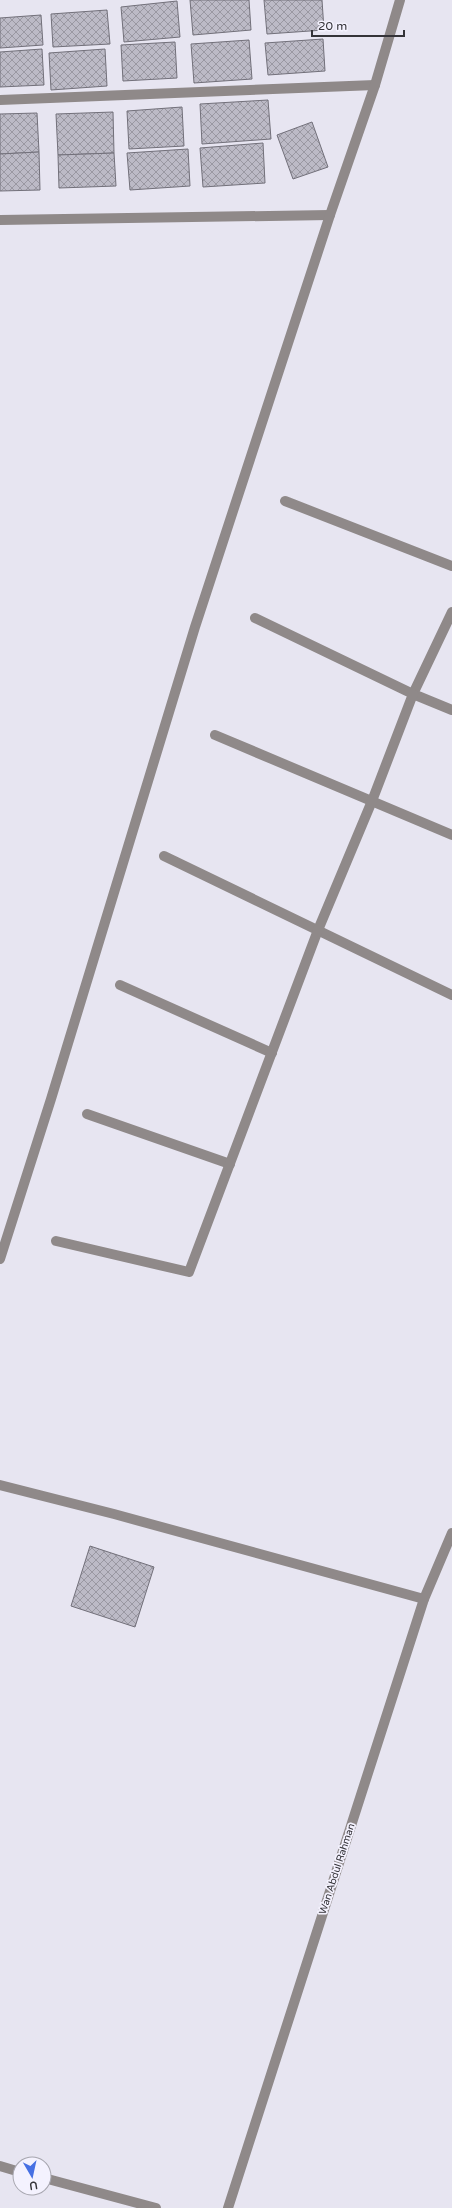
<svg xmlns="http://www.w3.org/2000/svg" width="452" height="2208" viewBox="0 0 452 2208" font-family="'Varela Round',sans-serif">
<defs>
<pattern id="building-cross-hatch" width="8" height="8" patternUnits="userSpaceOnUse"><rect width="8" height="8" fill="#bcbac6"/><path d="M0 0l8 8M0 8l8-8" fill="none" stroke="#9a98a2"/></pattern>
</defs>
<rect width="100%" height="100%" fill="#e7e5f1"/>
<g fill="url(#building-cross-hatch)" stroke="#72707a">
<polygon points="190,0 249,0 251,30 193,35"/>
<polygon points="264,0 322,0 324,30 267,34"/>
<polygon points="177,1 180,37 124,42 121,7"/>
<polygon points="107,10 110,44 53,47 51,14"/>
<polygon points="41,15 43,45 0,48 0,18"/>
<polygon points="323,39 325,71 268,75 265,43"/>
<polygon points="249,40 252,79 194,83 191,44"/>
<polygon points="175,42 177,78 123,81 121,45"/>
<polygon points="42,49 44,85 0,87 0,52"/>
<polygon points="105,49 107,86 51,90 49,53"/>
<polygon points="268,100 271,139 202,144 200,104"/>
<polygon points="182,107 184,146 129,149 127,111"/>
<polygon points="113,112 114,153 58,155 56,114"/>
<polygon points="37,113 39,152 0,154 0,114"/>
<polygon points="312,122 328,167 293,179 277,135"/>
<polygon points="263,143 265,183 203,187 200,148"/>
<polygon points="188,149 190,186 130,190 127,153"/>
<polygon points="39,152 40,190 0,191 0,154"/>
<polygon points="114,153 116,186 59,188 58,155"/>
<polygon points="90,1546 154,1567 135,1627 71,1606"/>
</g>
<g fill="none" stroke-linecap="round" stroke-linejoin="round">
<g stroke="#8f8989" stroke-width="10">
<polyline points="0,100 375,85"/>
<polyline points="0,220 330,215"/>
<polyline points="285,501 452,566"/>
<polyline points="452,612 413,694 452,710"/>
<polyline points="215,735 452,835"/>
<polyline points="164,856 452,995"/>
<polyline points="120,985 272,1053"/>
<polyline points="87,1114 230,1164"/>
<polyline points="56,1241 189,1272 318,930 372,801 413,694 255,618"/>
<polyline points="0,1259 51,1099 195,627 330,215 375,85 400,0"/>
<polyline points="0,1485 114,1514 424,1599"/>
<polyline points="0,2166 20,2172"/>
<polyline points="44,2178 156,2208"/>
<polyline points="228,2208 424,1599 452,1533"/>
</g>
</g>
<g text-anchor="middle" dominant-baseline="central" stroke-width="3.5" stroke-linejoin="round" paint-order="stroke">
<g font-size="10" fill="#343338" stroke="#f4f2fe">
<text transform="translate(337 1869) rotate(-72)">Wan Abdul Rahman</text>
</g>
</g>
<g transform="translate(32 2176) rotate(171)"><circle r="19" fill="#f4f2fe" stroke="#a7a6af"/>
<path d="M0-3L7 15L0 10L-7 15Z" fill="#4770e3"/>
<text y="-6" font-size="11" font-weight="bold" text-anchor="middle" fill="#343338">U</text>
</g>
<path d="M312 30v6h92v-6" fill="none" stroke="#343338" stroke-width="2"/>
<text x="318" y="30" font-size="12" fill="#343338" stroke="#f4f2fe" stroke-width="3" paint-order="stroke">20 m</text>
</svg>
